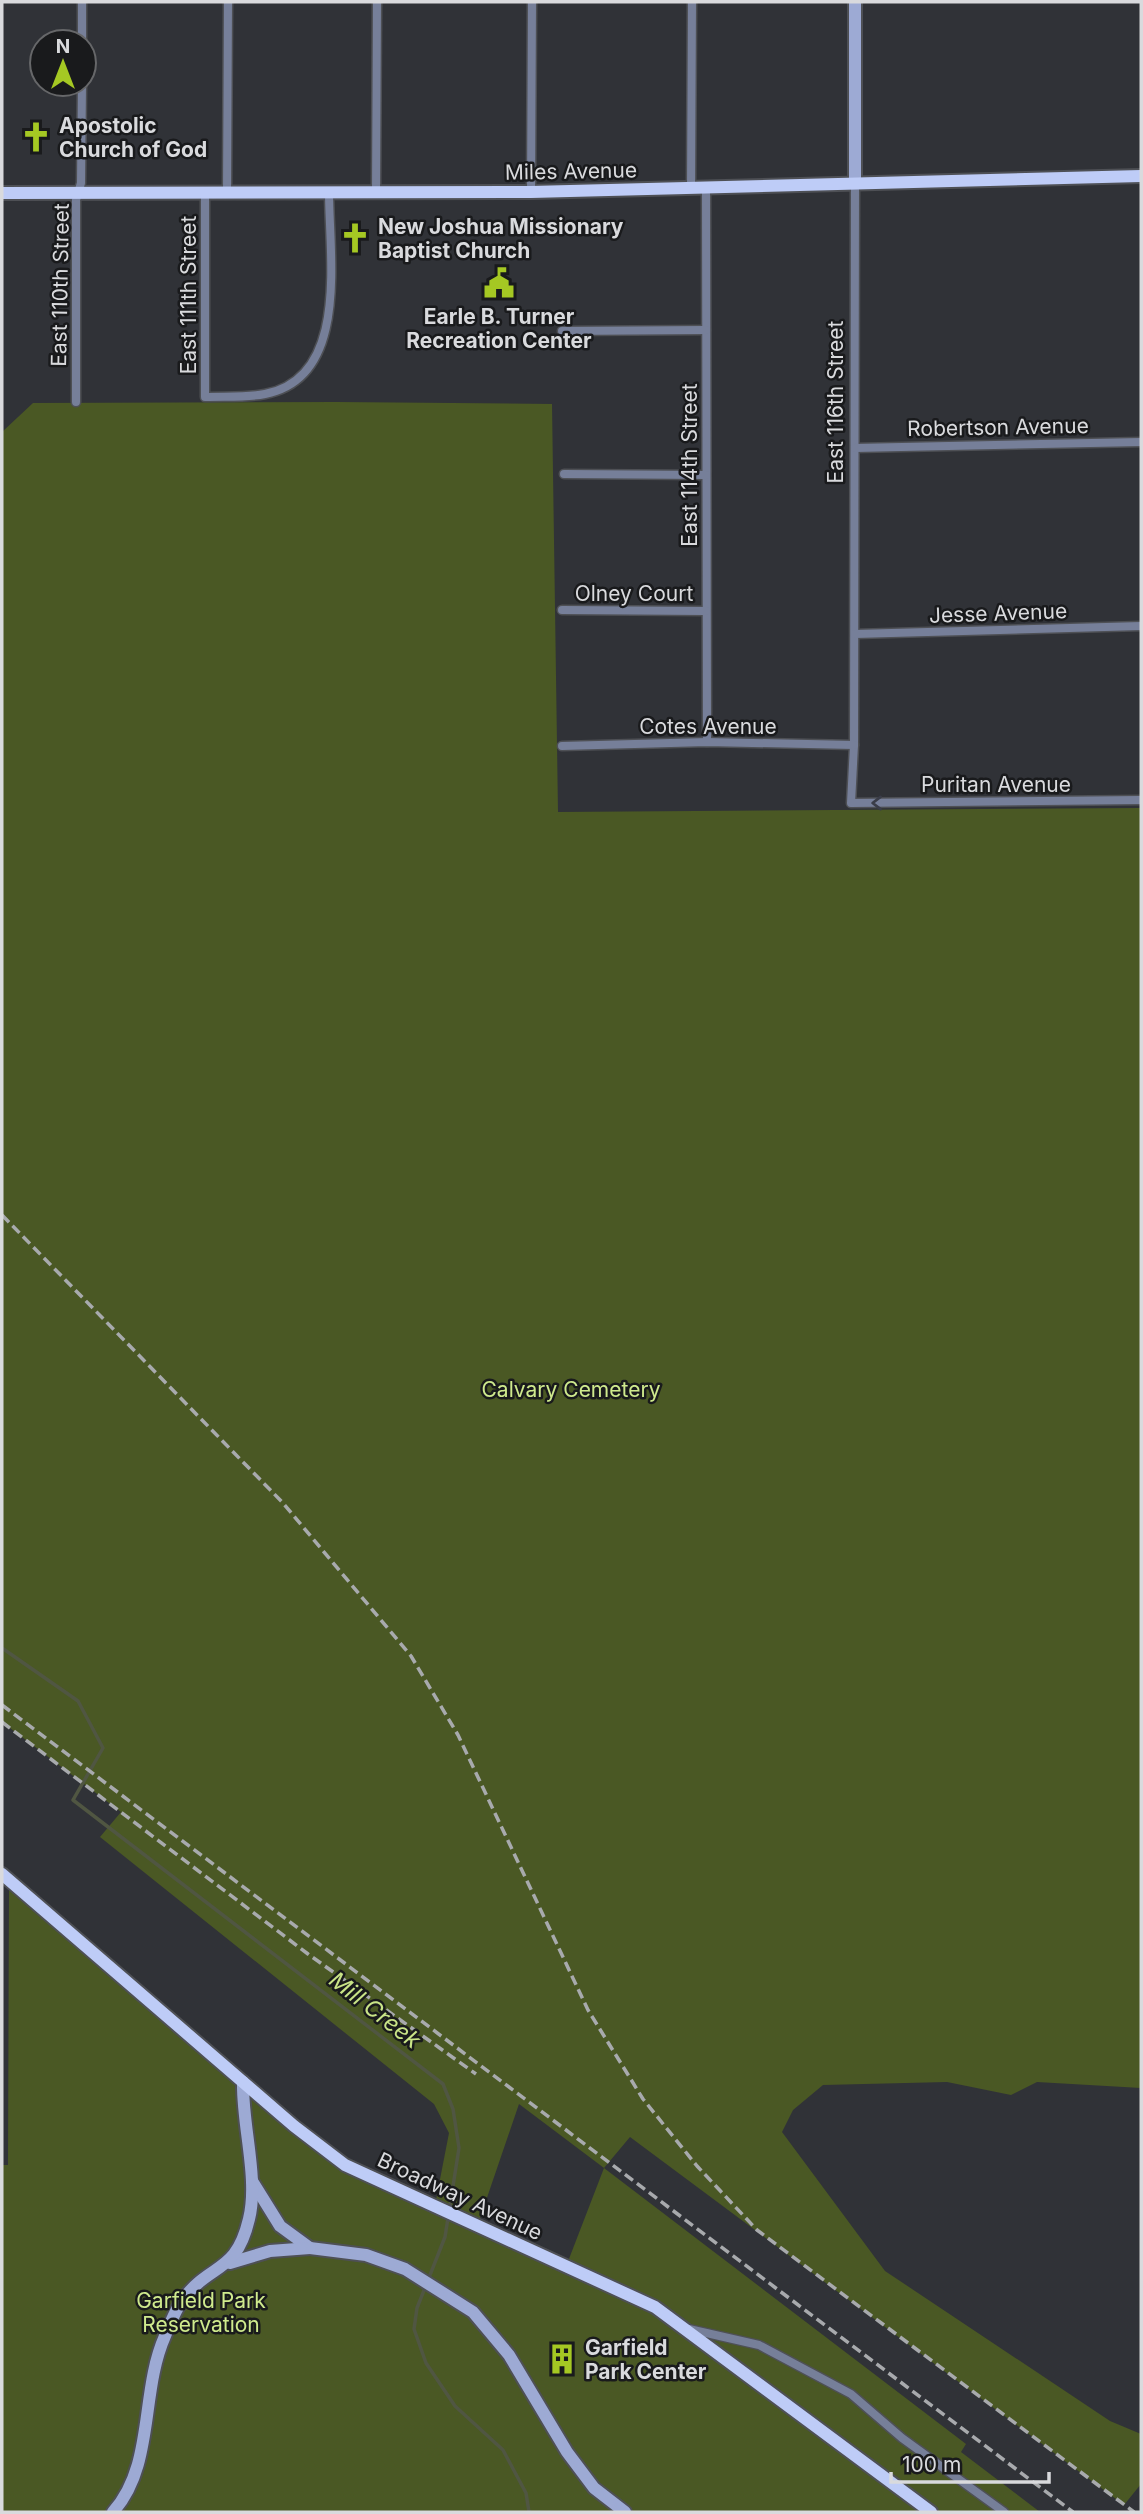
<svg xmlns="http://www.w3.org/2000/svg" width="1143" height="2514" viewBox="0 0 1143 2514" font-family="Inter,sans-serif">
<rect width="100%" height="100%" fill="#303237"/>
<path fill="#4a5824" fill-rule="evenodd" d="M336,402L552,404L558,812L1141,808V2088L1037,2082L1011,2095L947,2082L823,2085L793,2110L782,2132L885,2271L1110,2421L1141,2434V2484L1124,2505L630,2137L604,2168L966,2444L961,2452L1040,2512H2V2165H8L9,1882L345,2165L435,2205L449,2133L434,2104L100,1837L121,1812L2,1722V432L33,403ZM519,2104L604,2168L567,2264L478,2224Z"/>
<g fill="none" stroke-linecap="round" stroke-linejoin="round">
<polyline stroke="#505642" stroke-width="3.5" points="2,1648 78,1701 103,1748 73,1800 443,2084 453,2109 459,2148 445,2237 417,2308 414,2329 426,2363 455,2406 503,2450 526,2493 529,2512"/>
<g stroke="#4e5055" stroke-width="11">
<g id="street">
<polyline points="82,42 82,2"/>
<polyline points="855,182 854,745 851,803 1141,800"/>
<polyline points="706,188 707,742"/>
<polyline points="691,189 692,2"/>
<polyline points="376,192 377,2"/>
<polyline points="531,192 532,2"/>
<path d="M205,193V397C224,396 246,398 265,394C350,378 329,256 329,192"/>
<polyline points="227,193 228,2"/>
<polyline points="562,331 706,330"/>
<polyline points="76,402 76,200 81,183 82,84"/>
<polyline points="855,448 1141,442"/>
<polyline points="564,474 706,475"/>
<polyline points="562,610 706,611"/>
<polyline points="855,634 1141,626"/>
<polyline points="562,746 707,742 854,745"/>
<polyline points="689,2329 759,2345 851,2394 902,2438 1004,2512"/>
</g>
</g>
<g stroke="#4e5055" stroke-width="16">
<g id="secondary">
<polyline points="855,2 855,182"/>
<polyline points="252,2181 280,2226 310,2248 366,2255 405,2269 473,2312 509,2355 567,2452 594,2488 625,2512"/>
<polyline points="230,2263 270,2251 310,2248"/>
<path d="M113,2512C155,2465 140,2392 165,2336C170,2324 176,2308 184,2298C212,2262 236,2274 249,2219C259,2179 242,2125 243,2082"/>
</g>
</g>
<g stroke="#4e5055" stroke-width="16">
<g id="primary">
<polyline points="2,193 531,192 1141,176"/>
<polyline points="2,1874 294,2126 345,2165 655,2307 931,2512"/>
</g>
</g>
<use href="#street" stroke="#767f99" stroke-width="8"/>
<use href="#secondary" stroke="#9daad4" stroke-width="12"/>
<use href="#primary" stroke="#beccf7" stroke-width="12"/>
<g stroke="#a8aaad" stroke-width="3.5" stroke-dasharray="10 5" stroke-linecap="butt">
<polyline points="2,1215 283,1503 411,1656 458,1735 588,2010 643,2099 697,2166 757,2230 1134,2512"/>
<polyline points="2,1705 1073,2512"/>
<polyline points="2,1722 308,1954 476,2074"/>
</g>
</g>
<defs><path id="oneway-chevron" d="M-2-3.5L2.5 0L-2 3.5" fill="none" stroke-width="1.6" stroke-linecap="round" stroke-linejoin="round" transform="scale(1.75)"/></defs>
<use stroke="#3a3d48" href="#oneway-chevron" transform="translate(877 803) rotate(180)"/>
<defs>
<g id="church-bare" transform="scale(2.415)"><path d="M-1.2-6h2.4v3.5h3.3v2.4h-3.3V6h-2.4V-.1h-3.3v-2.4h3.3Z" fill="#a5c823" stroke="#191a1c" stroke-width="2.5" paint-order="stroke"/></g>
<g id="civic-bare" transform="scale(2.415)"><path d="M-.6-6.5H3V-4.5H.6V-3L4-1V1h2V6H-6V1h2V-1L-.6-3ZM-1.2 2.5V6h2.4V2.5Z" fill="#a5c823" stroke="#191a1c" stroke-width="2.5" paint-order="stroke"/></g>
<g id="building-bare" transform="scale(2.415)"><path d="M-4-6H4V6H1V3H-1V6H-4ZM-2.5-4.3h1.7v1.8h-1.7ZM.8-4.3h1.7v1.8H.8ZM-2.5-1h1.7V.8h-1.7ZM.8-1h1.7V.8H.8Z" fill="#a5c823" stroke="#191a1c" stroke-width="2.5" paint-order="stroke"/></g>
</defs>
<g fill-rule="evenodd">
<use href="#church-bare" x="36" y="137"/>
<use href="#church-bare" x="355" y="238"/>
<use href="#civic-bare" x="499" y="283"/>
<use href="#building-bare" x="562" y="2359"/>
</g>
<g text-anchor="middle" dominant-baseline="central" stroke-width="5" stroke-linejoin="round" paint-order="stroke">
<g font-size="21" font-weight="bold" fill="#d9dadd" stroke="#191a1c" text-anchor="start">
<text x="59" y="125">Apostolic<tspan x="59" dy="24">Church of God</tspan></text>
<text x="378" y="226">New Joshua Missionary<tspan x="378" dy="24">Baptist Church</tspan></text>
<text x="499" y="316" text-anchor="middle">Earle B. Turner<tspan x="499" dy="24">Recreation Center</tspan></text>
<text x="585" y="2347">Garfield<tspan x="585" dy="24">Park Center</tspan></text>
</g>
<g font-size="21" fill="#d9dadd" stroke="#191a1c">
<text transform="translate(571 171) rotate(-1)">Miles Avenue</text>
<text transform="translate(60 285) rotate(-89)">East 110th Street</text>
<text transform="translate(188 295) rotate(-90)">East 111th Street</text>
<text transform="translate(835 402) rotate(-90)">East 116th Street</text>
<text transform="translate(998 427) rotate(-1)">Robertson Avenue</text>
<text transform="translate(689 465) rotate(-90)">East 114th Street</text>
<text x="634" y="593">Olney Court</text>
<text transform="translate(998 613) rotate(-2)">Jesse Avenue</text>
<text x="708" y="726">Cotes Avenue</text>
<text x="996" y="784">Puritan Avenue</text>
<text transform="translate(460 2196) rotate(25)">Broadway Avenue</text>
</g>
<g font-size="21" fill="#cfea8d" stroke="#191a1c">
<text x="571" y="1389">Calvary Cemetery</text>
<text x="201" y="2300">Garfield Park<tspan x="201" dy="24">Reservation</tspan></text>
</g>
<g font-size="23" font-style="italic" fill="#c9e487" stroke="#191a1c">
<text transform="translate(375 2010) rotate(38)">Mill Creek</text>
</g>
</g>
<rect width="1143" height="2514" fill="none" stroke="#d9dadd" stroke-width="7"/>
<g transform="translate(63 63)"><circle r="33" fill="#191a1c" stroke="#666769" stroke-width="2"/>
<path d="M0-5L12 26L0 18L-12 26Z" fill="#a5c823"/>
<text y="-10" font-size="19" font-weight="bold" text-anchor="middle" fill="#d9dadd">N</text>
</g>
<path d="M891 2472v10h158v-10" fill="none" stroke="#d9dadd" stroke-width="3.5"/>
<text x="902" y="2472" font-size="21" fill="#d9dadd" stroke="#191a1c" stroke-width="5" paint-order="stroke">100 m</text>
</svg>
